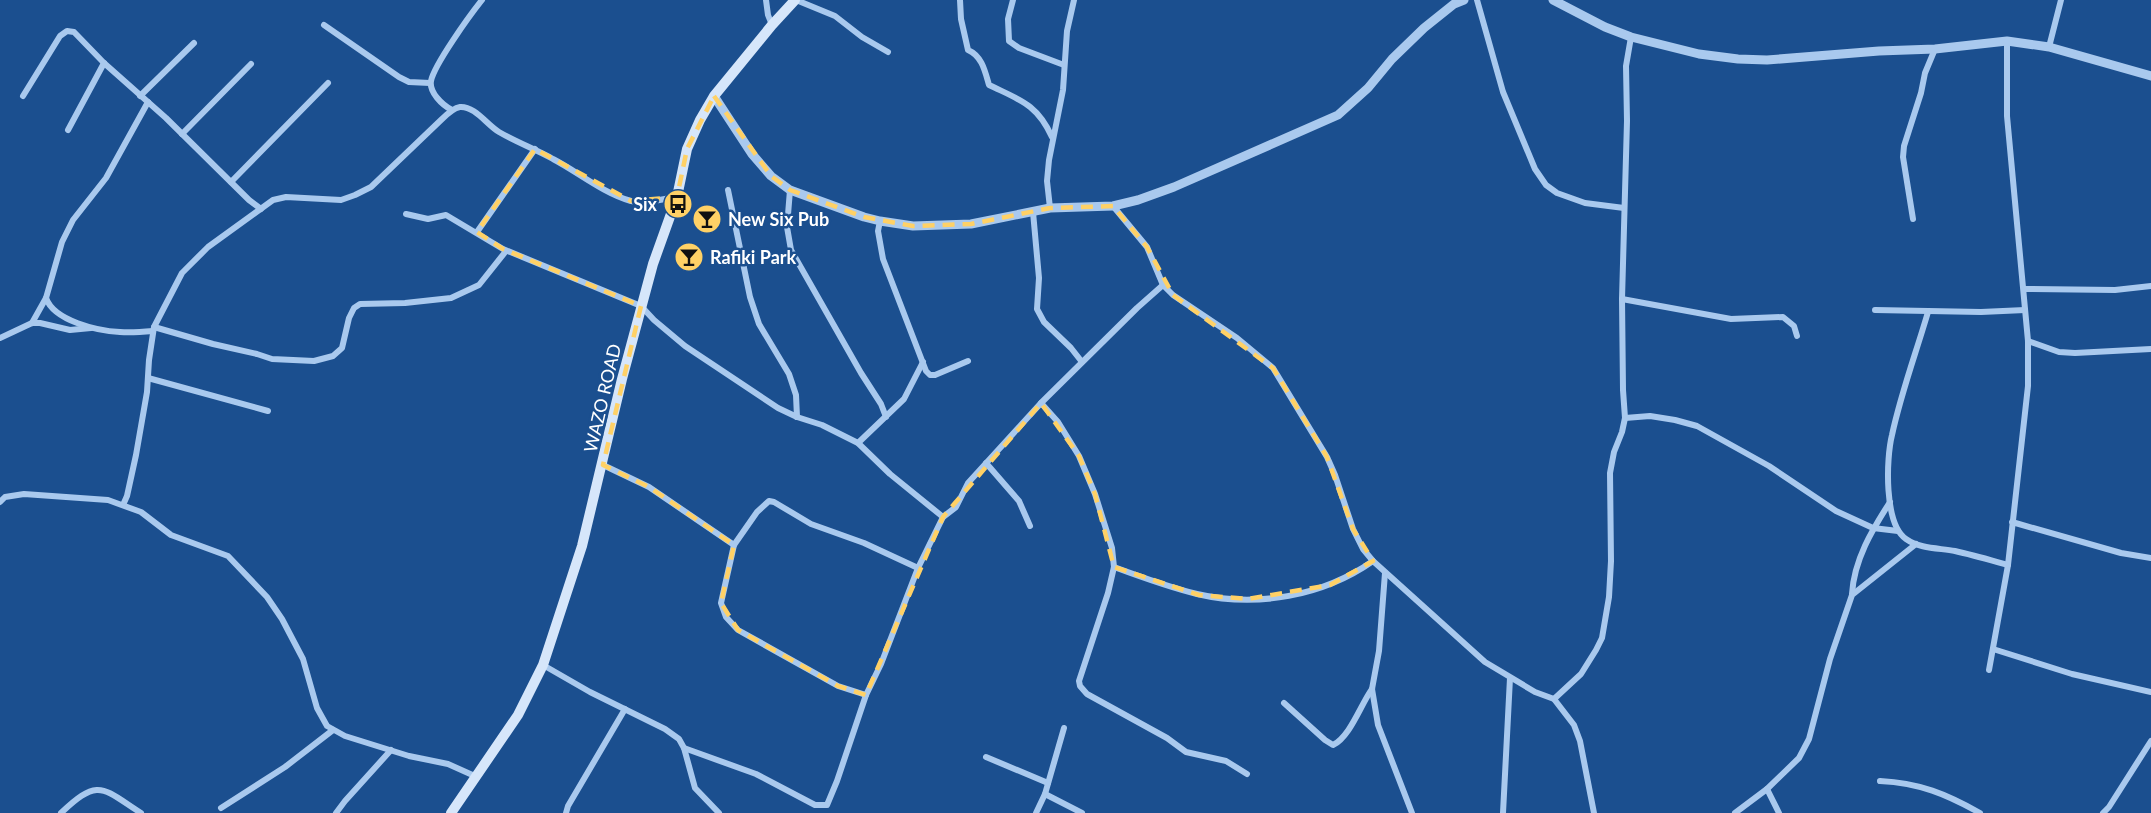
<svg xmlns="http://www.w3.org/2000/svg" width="2151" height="813" viewBox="0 0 2151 813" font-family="Lato,sans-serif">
<rect width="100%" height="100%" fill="#1b4f8f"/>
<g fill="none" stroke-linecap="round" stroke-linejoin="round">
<g stroke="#a9c9ee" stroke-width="6">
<polyline points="766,0 768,15 772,25"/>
<polyline points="796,0 835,16 862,37 888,52"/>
<path d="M960,0L961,19L968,50C982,56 985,71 989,85C1020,100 1037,104 1052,137"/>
<polyline points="1013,0 1008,19 1009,41 1019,48 1064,65"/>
<polyline points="1477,0 1503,92 1535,169 1546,185 1557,193 1585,203 1624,208"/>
<polyline points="324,25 399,77 409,82 430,83"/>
<polyline points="2049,47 2061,0"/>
<polyline points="23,96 60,36 67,31 74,32 104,63 166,118 249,200 261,209"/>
<polyline points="140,96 194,43"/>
<path d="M148,102L106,178L73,220L62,242L46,298C54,321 98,331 120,332C131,333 142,332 153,331"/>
<path d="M452,110C442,105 429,92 431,81C434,65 470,15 482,0"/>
<polyline points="68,130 104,63"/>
<polyline points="182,134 251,64"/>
<polyline points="231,182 328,83"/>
<polyline points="728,190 750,297 759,324 789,374 796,395 797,417"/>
<polyline points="790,190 787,227 791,250 861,373 881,404 886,417"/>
<polyline points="1113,206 1147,247 1163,285 1173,295 1237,338 1273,368 1327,457 1335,475 1353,529 1363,549 1373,561 1485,662 1535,692 1554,699 1574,725 1580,741 1594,813"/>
<polyline points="1050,208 1047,181 1049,160 1063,90 1067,31 1074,0"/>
<polyline points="1033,212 1039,278 1037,309 1044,322 1071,348 1082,362"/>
<polyline points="406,214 428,219 446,215 503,249 641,306 654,320 685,346 778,408 797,417 822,425 858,443 890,474 943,517"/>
<polyline points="1913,219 1903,157 1904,146 1921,93 1925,73 1935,49"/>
<polyline points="880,221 878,231 883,259 926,371 930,375 935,375 968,361"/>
<polyline points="477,232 535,149"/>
<polyline points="2024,289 2115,290 2151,286"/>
<polyline points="1622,299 1731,319 1783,317 1794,326 1797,336"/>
<polyline points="1875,310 1981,312 2025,310"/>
<path d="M1928,312C1916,353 1901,393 1892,435C1886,459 1884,524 1906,539C1920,549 1939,548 1955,551C1973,555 1990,560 2008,565"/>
<polyline points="32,323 46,298"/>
<polyline points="154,327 213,344 257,354 272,359 314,361 333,356 342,348 349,318 354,308 360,304 405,303 451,298 479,285 506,251"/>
<polyline points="0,338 32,323 40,323 70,330 91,328"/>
<polyline points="2028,341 2059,352 2075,353 2151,349"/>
<polyline points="148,378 268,411"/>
<polyline points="1041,403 1058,422 1079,456 1095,494 1112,548 1114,567 1108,593 1079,681 1080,686 1087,694 1167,738 1186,752 1226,761 1247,774"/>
<polyline points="1625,418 1650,416 1675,420 1697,426 1769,466 1836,511 1873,528 1898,531"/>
<polyline points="858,443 904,399 923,362"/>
<polyline points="986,463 1019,501 1030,526"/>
<polyline points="603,465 649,487 734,545"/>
<polyline points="0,502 5,497 24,494 108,500 141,512 171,535 228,556 267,597 282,619 303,659 317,708 327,726 345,736 409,756 448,764 477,777"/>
<path d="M123,505L127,496L136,455L147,392L149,360L154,327L182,273L208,247L273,200L286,197L341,200L355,195L371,187L441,120C446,115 453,108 460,107C475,106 487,125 499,132C516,142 535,149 553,159C578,172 603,193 631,201C646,204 662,199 677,197"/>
<polyline points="2012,522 2121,553 2151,558"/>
<path d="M1114,567C1141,577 1168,587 1197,594C1257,608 1323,596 1373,561"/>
<polyline points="1385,573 1379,651 1372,689 1378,725 1412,813"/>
<path d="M1852,594C1854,560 1872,530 1890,502"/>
<polyline points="1993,649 2072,674 2151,692"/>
<polyline points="543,665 590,692 665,729 679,739 684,748 695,788 719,813"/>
<polyline points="1989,670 2008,565 2028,386 2028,341 2007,116 2007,41"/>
<polyline points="866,695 838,686 738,630 726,617 721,603 734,545 757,512 769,501 774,502 811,524 864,543 918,568"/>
<polyline points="1554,699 1581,674 1596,650 1602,638 1609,597 1611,561 1610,473 1614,452 1622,432 1625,418 1623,390 1622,299 1627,121 1626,66 1631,37"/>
<path d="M1284,703L1325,740L1333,745C1350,737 1361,704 1372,689"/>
<polyline points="684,748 756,774 815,805 827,805 837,781 866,695 881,664 918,568 943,517 956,507 968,483 1041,403 1137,308 1163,285"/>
<polyline points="986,757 1048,783"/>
<path d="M1880,781C1920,783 1946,794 1980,813"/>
<polyline points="1767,789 1779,813"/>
<polyline points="1045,794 1082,813"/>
<polyline points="221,808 285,767 333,730"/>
<path d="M61,813C99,777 102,788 141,813"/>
<polyline points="336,813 345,801 391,750"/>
<polyline points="566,813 568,806 625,709"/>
<polyline points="1036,813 1045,794 1064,728"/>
<polyline points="1503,813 1510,678"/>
<polyline points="1735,813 1767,789 1799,758 1809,739 1830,659 1852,595 1916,544"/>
<polyline points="2103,813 2109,807 2151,741"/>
</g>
<g stroke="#a9c9ee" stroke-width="9">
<polyline points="1553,0 1605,27 1631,37 1699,54 1738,59 1767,60 1879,51 1935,49 2007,41 2049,47 2151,76"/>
<polyline points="714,96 752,154 771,176 790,190 864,217 880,221 913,226 971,224 1050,208 1113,206 1138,200 1174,187 1338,115 1368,88 1392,59 1424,28 1454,4 1464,0"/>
</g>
<polyline stroke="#d6e6fa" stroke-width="10" points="451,813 518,715 543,665 582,546 622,379 653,264 677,197 687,149 700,120 714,96 772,25 795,0"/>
</g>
<path fill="none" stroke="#ffd166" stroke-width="4.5" stroke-dasharray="12 8" stroke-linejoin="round" d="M714,96L771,176L790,190L864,217L913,226L971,224L1050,208L1113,206L1147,247L1173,295L1273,368L1327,457L1353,529L1373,561L1330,585L1248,599L1199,595L1114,567L1095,494L1079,456L1041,403L943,517L866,695L838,686L738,630L721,603L734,545L649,487L603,465L641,306L503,249L477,232L535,149L631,201L677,197L687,149Z"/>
<defs>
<g id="bus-disc" transform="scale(1.5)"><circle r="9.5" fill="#ffd166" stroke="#1b4f8f"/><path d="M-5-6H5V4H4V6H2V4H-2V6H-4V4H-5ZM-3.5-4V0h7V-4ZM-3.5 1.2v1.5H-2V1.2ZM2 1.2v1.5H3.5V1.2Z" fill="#111"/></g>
<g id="bar-disc" transform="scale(1.5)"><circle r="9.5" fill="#ffd166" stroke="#1b4f8f"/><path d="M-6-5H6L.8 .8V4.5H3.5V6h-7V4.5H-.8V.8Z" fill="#111"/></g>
</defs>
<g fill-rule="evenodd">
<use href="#bus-disc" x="678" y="204"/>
<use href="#bar-disc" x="707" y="219"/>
<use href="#bar-disc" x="689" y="257"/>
</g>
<g text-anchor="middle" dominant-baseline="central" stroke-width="5" stroke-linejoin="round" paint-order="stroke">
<g font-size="18" font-weight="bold" fill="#fff" stroke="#1b4f8f" text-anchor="start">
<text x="657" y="204" text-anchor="end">Six</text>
<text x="728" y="219">New Six Pub</text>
<text x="710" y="257">Rafiki Park</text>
</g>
<g font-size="18" fill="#fff" stroke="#1b4f8f">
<text transform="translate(602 398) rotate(-77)">WAZO ROAD</text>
</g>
</g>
</svg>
